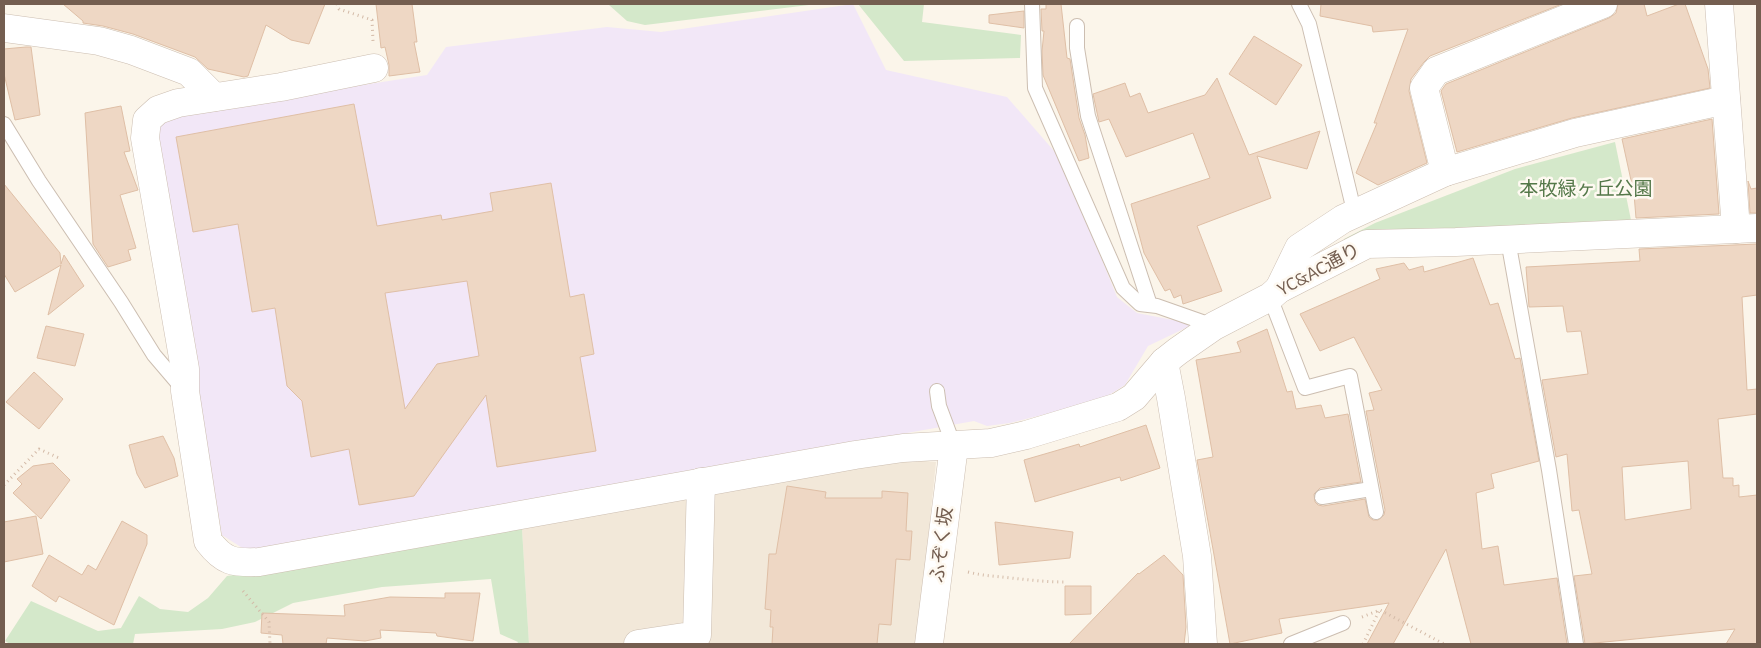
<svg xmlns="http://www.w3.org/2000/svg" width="1761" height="648" viewBox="0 0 1761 648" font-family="'Alegreya Sans','Noto Sans JP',sans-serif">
<rect width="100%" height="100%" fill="#fbf5ea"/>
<polygon fill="#f2e8d9" points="905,459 936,462 917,644 529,644 522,529"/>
<polygon fill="#f2e7f7" points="853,4 886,70 1007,97 1061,159 1117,297 1137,313 1194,324 1148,346 1125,385 1101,400 1010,423 987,426 974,421 247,551 222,535 153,137 165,116 427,75 446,47 607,27 661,32"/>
<g fill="#d4e8ca">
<polygon points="610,4 817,4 645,25 627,21 609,5"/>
<polygon points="858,4 924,4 922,22 1021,35 1020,58 904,61"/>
<polygon points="1615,142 1632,225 1346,243 1344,239 1375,223 1515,169"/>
<polygon points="522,529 529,644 517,644 518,642 500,634 491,579 382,587 293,603 255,622 222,629 135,634 133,644 10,644 5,641 31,601 98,631 121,628 139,596 160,609 188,612 208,598 227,576"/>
</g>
<g fill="#eed7c4" stroke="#dfbfa6" fill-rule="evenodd">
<polygon points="63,4 325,4 309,44 291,40 266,25 248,76 244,77 208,69 195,57 133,34 103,26 83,23 83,21"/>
<polygon points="376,4 412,4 417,42 414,42 420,72 389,76 389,65 385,47 381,48"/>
<polygon points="1046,4 1061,4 1067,58 1070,59 1079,118 1085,135 1089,158 1079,161 1043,75 1042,51 1044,31 1042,31 1041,9 1046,9"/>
<polygon points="1321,4 1562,4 1430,56 1424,62 1411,79 1409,91 1427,163 1378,185 1356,173 1377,123 1374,123 1408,29 1373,32 1372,26 1320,16"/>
<polygon points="1618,4 1644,4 1647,16 1679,4 1685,4 1708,69 1710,88 1572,118 1457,152 1441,91 1446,84 1609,18 1616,13"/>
<polygon points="1024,11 1024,28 989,23 989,15"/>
<polygon points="1254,36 1302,65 1276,105 1229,74"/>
<polygon points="26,47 31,47 40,115 15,120 4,74 4,49"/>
<polygon points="1217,78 1249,155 1320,131 1307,169 1257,156 1271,198 1197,226 1222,291 1183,304 1181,295 1174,298 1170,289 1165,291 1144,253 1131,204 1210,178 1193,133 1126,157 1109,119 1099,122 1093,94 1125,83 1130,97 1140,93 1148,113 1205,95"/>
<path d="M354,104L377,226L441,215L442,220L493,211L490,193L551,183L570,297L584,294L594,354L580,357L596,451L497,467L486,395L414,496L359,505L349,449L311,457L302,401L287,386L275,308L252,312L238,224L193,232L176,137ZM467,281L479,356L437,364L405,409L385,293Z"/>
<polygon points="121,106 130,151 124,152 138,190 120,195 136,248 128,250 131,260 108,267 93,244 85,113"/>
<polygon points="1712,119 1719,214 1636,218 1634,194 1622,139"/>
<polygon points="1748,181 1751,189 1757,188 1757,213 1750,213"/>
<polygon points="4,184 60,253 61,264 64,255 84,286 48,315 61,265 15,292 4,274"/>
<path d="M1757,244V295L1742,297L1747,390L1757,389V414L1718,419L1723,478H1733V486L1739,485V497L1757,495V644H1726L1735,629L1585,644L1574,576L1592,574L1579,510L1572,511L1567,454L1556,457L1542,380L1588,374L1581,331L1567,332L1563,306L1529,307L1526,267L1640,261L1639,249ZM1688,461L1691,509L1625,520L1622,467Z"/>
<polygon points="1473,258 1490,305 1498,303 1515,359 1520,358 1539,461 1491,474 1494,488 1476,493 1482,549 1498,546 1504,585 1557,578 1567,644 1471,644 1446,549 1393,644 1367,644 1389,603 1279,619 1282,633 1230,644 1197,460 1213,457 1196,360 1241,352 1237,342 1267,329 1287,392 1292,391 1296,409 1321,405 1325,418 1348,414 1361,482 1320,488 1314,494 1315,502 1318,505 1323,506 1365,499 1369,517 1373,520 1378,520 1384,515 1385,510 1366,411 1374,410 1369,393 1382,390 1354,337 1320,351 1300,314 1380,279 1376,269 1404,263 1409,270 1423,266 1424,272"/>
<polygon points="46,326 84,334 75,366 37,358"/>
<polygon points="34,372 63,399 39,429 6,402"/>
<polygon points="1146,425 1160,468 1121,481 1120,477 1035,502 1024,460 1079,444 1080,447"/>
<polygon points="163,436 174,458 178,476 145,488 137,474 129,445"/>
<polygon points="53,463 70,480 41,519 13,493 22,484 17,479 33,466"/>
<polygon points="787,486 826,492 825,498 882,498 882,491 908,493 906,531 912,531 910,560 896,559 891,625 879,624 877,644 772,644 773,627 770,627 771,610 765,609 769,554 776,554"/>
<polygon points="36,516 43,554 4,562 4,522"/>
<polygon points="122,521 147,535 147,544 114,625 59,596 56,602 32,586 49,555 82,575 88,565 96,570"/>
<polygon points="995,522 1073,532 1070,558 999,565"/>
<polygon points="1164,555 1183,575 1186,627 1184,644 1069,644 1138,573 1139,574"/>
<polygon points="1065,586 1091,586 1091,614 1065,615"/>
<polygon points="445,593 480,593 473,641 437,636 436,633 380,630 381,638 365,641 327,638 326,644 283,644 282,635 261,633 262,613 345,616 344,605 390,597 445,598"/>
</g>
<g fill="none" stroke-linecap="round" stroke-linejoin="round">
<g stroke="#ccbeb1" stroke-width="16">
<g id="service">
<polyline points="1032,4 1035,88 1123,288 1140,304 1157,306 1214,326"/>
<polyline points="1299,4 1309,24 1355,215"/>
<polyline points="1077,26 1077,48 1088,116 1150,305"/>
<polyline points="4,124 39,181 121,302 154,355 183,389"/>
<polyline points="1508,240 1549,470 1576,644"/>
<polyline points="1270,297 1305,388 1350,376 1376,512"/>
<polyline points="937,391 939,406 954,446"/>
<polyline points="1322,497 1371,489"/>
<polyline points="1291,644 1343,623"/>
</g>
</g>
<g stroke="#ccbeb1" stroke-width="29">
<g id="minor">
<polyline points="1719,4 1736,229"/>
<polyline points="4,28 99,41 131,50 189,72 214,97"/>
<path d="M374,68L281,87L178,103L158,110L147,120L145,138L185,369V391L208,541C224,562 233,563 259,562L855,455L903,448L991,443L1026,435L1118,407L1134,397L1164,362L1178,351L1214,326L1270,297L1279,289L1367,244L1456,242L1757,228"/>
<polyline points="1445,172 1424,88 1436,71 1603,4"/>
<polyline points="1279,289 1299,248 1343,219 1445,172 1575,133 1726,100"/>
<polyline points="1164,362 1171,398 1197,556 1203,644"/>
<polyline points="638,644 697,635 701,482"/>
<polyline points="929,644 954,446"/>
</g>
</g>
<g stroke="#d3baa7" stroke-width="3" stroke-dasharray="1 4" stroke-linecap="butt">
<polyline points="337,4 339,9 372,20 373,41"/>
<polyline points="4,485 39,449 59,458"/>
<path d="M968,572C984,576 995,576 1011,578C1029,580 1047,582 1066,582"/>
<polyline points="243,591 269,622 270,644"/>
<polyline points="1362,617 1380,610 1444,644"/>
<polyline points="1363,644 1379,611"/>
</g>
<use href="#service" stroke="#fff" stroke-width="14"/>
<use href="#minor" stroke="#fff" stroke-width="28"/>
</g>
<g text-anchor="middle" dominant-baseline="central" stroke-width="5" stroke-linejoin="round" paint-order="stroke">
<g font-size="19" fill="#547849" stroke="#fef9f1">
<text x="1586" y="189">本牧緑ヶ丘公園</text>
</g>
<g font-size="19" fill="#745e50" stroke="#fef9f1">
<text transform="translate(1319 270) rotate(-28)">YC&amp;AC通り</text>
<text transform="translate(942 545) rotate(-83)">ふぞく坂</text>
</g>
</g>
<rect width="1761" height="648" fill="none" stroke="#745e50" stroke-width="10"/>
</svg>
